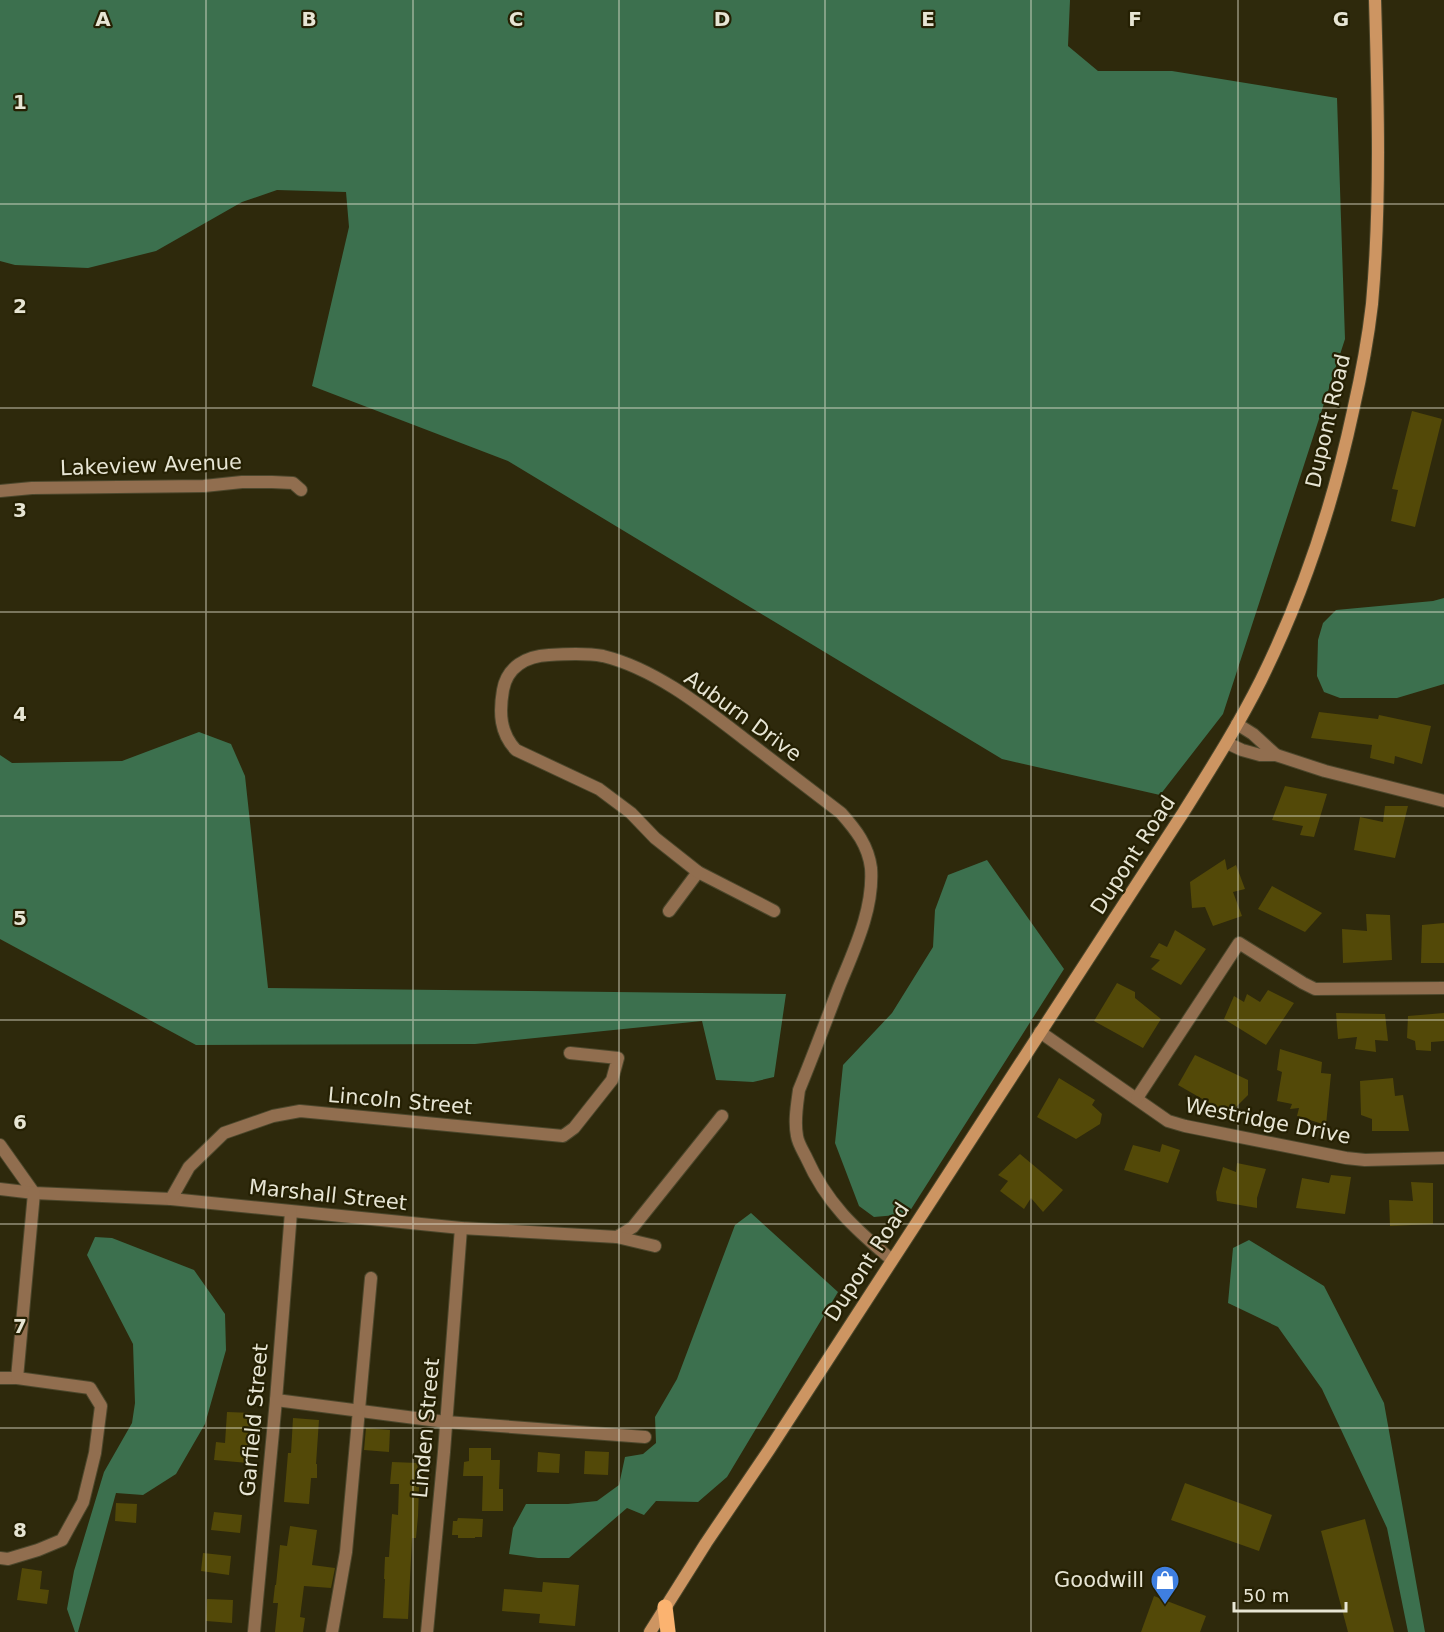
<svg xmlns="http://www.w3.org/2000/svg" width="1444" height="1632" viewBox="0 0 1444 1632" font-family="'DejaVu Sans',sans-serif">
<rect width="100%" height="100%" fill="#2e290c"/>
<g fill="#3c704e">
<polygon points="0,0 1070,0 1068,46 1098,71 1172,71 1337,98 1345,339 1223,714 1160,795 1002,759 508,461 312,386 349,227 346,192 277,190 242,202 156,251 88,268 15,265 0,261"/>
<polygon points="1444,598 1444,684 1397,698 1340,698 1324,692 1317,676 1318,640 1323,623 1336,610 1433,601"/>
<polygon points="199,732 231,744 245,776 268,988 786,994 774,1077 753,1082 716,1080 702,1021 475,1044 196,1045 0,939 0,755 12,763 122,761"/>
<polygon points="987,860 1064,969 908,1214 874,1217 859,1206 835,1143 843,1065 892,1013 933,947 935,910 948,875"/>
<polygon points="751,1213 838,1292 727,1477 698,1502 656,1501 644,1515 627,1508 569,1558 538,1558 509,1554 513,1528 526,1504 568,1504 597,1501 619,1485 625,1457 643,1454 656,1443 655,1417 677,1379 735,1225"/>
<polygon points="95,1237 112,1238 194,1270 225,1314 226,1350 205,1424 176,1474 143,1495 116,1493 78,1632 75,1632 67,1609 74,1571 104,1472 132,1423 135,1403 133,1344 87,1255"/>
<polygon points="1249,1240 1324,1286 1384,1403 1425,1632 1408,1632 1387,1528 1322,1389 1278,1327 1228,1303 1233,1248"/>
</g>
<g fill="#534908">
<polygon points="1412,411 1442,419 1415,527 1391,521 1398,490 1392,489"/>
<polygon points="1319,712 1378,719 1379,715 1431,726 1422,764 1395,756 1394,764 1370,758 1372,745 1311,738"/>
<polygon points="1285,786 1327,794 1314,837 1300,835 1303,826 1272,820"/>
<polygon points="1385,806 1408,806 1395,858 1354,850 1360,817 1383,822"/>
<polygon points="1225,859 1227,870 1236,865 1245,889 1233,892 1242,916 1213,926 1205,907 1192,908 1190,882"/>
<polygon points="1272,886 1322,913 1305,932 1258,909"/>
<polygon points="1366,914 1390,915 1392,960 1343,963 1342,929 1367,931"/>
<polygon points="1444,923 1444,963 1421,963 1422,925"/>
<polygon points="1175,930 1206,949 1181,985 1151,969 1160,960 1150,957 1159,943 1167,947"/>
<polygon points="1117,983 1135,992 1135,998 1161,1019 1143,1048 1094,1021"/>
<polygon points="1268,990 1294,1003 1266,1045 1224,1019 1234,996 1244,1002 1247,994 1260,1002"/>
<polygon points="1336,1013 1385,1014 1388,1041 1375,1040 1376,1052 1355,1049 1357,1037 1338,1039"/>
<polygon points="1444,1013 1444,1041 1431,1042 1431,1051 1416,1050 1415,1041 1407,1038 1408,1016"/>
<polygon points="1280,1049 1322,1062 1321,1073 1331,1074 1326,1125 1297,1116 1299,1108 1290,1109 1292,1104 1277,1101 1282,1072 1277,1070"/>
<polygon points="1195,1055 1248,1080 1248,1095 1236,1107 1225,1112 1178,1085"/>
<polygon points="1059,1078 1095,1100 1092,1105 1102,1114 1100,1124 1076,1139 1037,1117"/>
<polygon points="1393,1078 1395,1096 1403,1095 1409,1131 1372,1131 1372,1119 1361,1115 1360,1081"/>
<polygon points="1162,1144 1180,1150 1168,1183 1124,1170 1133,1145 1160,1152"/>
<polygon points="1020,1154 1063,1190 1043,1212 1031,1198 1024,1209 1000,1191 1008,1181 998,1175"/>
<polygon points="1237,1163 1266,1169 1257,1198 1257,1208 1217,1201 1216,1192 1223,1167 1236,1172"/>
<polygon points="1331,1175 1351,1177 1345,1214 1296,1208 1302,1178 1329,1183"/>
<polygon points="1411,1182 1433,1183 1433,1224 1390,1226 1389,1200 1413,1201"/>
<polygon points="227,1412 253,1413 248,1463 214,1460 216,1442 225,1443"/>
<polygon points="293,1418 319,1420 316,1464 317,1464 317,1478 311,1478 309,1504 284,1502 288,1453 291,1453"/>
<polygon points="366,1428 390,1430 389,1452 364,1450"/>
<polygon points="469,1448 491,1448 491,1460 500,1460 499,1489 503,1489 503,1511 482,1511 483,1476 463,1476 464,1462 469,1461"/>
<polygon points="585,1451 609,1452 608,1475 584,1474"/>
<polygon points="538,1452 560,1454 559,1473 537,1472"/>
<polygon points="392,1462 418,1463 416,1487 419,1487 418,1516 416,1538 412,1538 408,1619 383,1618 385,1579 384,1579 385,1557 389,1557 392,1514 398,1515 399,1484 390,1484"/>
<polygon points="1185,1483 1272,1515 1259,1551 1171,1520"/>
<polygon points="116,1503 137,1504 136,1523 115,1521"/>
<polygon points="214,1512 242,1515 240,1533 211,1530"/>
<polygon points="458,1518 483,1519 482,1537 475,1537 475,1538 458,1538 458,1535 452,1535 453,1521 457,1521"/>
<polygon points="1365,1519 1394,1632 1348,1632 1321,1531"/>
<polygon points="290,1526 317,1530 312,1565 335,1568 331,1588 304,1586 300,1617 305,1618 303,1632 275,1632 278,1603 273,1603 275,1585 276,1585 280,1545 287,1546"/>
<polygon points="203,1553 231,1556 229,1575 201,1571"/>
<polygon points="22,1568 42,1571 40,1589 49,1590 47,1604 17,1600"/>
<polygon points="543,1582 579,1585 575,1626 539,1623 540,1614 502,1611 504,1589 542,1592"/>
<polygon points="1154,1596 1206,1616 1200,1632 1141,1632"/>
<polygon points="207,1599 233,1600 232,1623 206,1621"/>
</g>
<g fill="none" stroke-linecap="round" stroke-linejoin="round">
<g stroke="#4c472c" stroke-width="14">
<g id="street">
<polyline points="0,491 32,488 204,486 242,482 272,482 293,483 301,490"/>
<polyline points="1237,724 1253,734 1276,755"/>
<polyline points="1227,743 1242,750 1260,755 1276,755 1325,771 1444,801"/>
<polyline points="669,911 698,872"/>
<path d="M774,911L698,872L655,838L631,813L599,789L516,750C500,733 499,713 503,690C507,667 526,656 549,655C565,654 587,653 603,656C656,669 704,708 747,741C778,765 810,789 841,813C856,830 868,845 871,868C874,909 854,950 839,987C826,1021 813,1056 799,1090C797,1105 794,1121 797,1136C798,1143 803,1151 806,1157C827,1204 854,1228 892,1260"/>
<polyline points="1040,1032 1168,1121 1185,1126 1346,1158 1365,1160 1444,1158"/>
<polyline points="1137,1098 1239,943 1303,983 1315,989 1444,988"/>
<polyline points="0,1145 34,1193"/>
<polyline points="0,1189 34,1193 171,1199 461,1228 617,1237 633,1227 722,1116"/>
<polyline points="171,1199 189,1167 224,1133 273,1116 300,1111 563,1136 574,1128 612,1080 618,1058 570,1053"/>
<polyline points="617,1237 655,1246"/>
<polyline points="0,1378 17,1378 90,1388 101,1406 95,1453 83,1502 62,1540 38,1550 8,1559 0,1558"/>
<polyline points="17,1378 34,1193"/>
<polyline points="276,1400 446,1422 645,1437"/>
<polyline points="254,1632 276,1400 291,1212"/>
<polyline points="332,1632 346,1552 371,1278"/>
<polyline points="427,1632 444,1452 461,1228"/>
</g>
</g>
<g stroke="#4c472c" stroke-width="14">
<path id="secondary" d="M650,1632L706,1543L769,1450L1183,813C1210,770 1238,726 1261,680C1303,595 1333,504 1353,411C1361,376 1368,339 1372,304C1381,203 1378,101 1375,0"/>
</g>
<g stroke="#4c472c" stroke-width="16">
<polyline id="primary" points="665,1607 668,1632"/>
</g>
<use href="#street" stroke="#916e4f" stroke-width="12"/>
<use href="#secondary" stroke="#cd9562" stroke-width="12"/>
<use href="#primary" stroke="#fbb370" stroke-width="15"/>
</g>
<path fill="none" stroke="#e7e5d4" stroke-width="1.5" stroke-opacity="0.55" d="M206,0V1632M413,0V1632M619,0V1632M825,0V1632M1031,0V1632M1238,0V1632M0,204H1444M0,408H1444M0,612H1444M0,816H1444M0,1020H1444M0,1224H1444M0,1428H1444"/>
<defs>
<g id="shop-pin" transform="scale(1.5)"><path d="M0 17L-7.5 6A9.5 9.5 0 1 1 7.5 6Z" fill="#3f7fe0" stroke="#252003"/><path d="M-5-2.5h2.3a2.7 3.5 0 0 1 5.4 0H5L5.5 6h-11ZM-1.5-2.5h3a1.5 2.3 0 0 0-3 0Z" fill="#fff"/></g>
</defs>
<g fill-rule="evenodd">
<use href="#shop-pin" x="1165" y="1580"/>
</g>
<g text-anchor="middle" dominant-baseline="central" stroke-width="4.5" stroke-linejoin="round" paint-order="stroke">
<g font-size="21" fill="#e7e5d4" stroke="#252003">
<text transform="translate(1328 421) rotate(-77)">Dupont Road</text>
<text transform="translate(151 465) rotate(-2)">Lakeview Avenue</text>
<text transform="translate(743 716) rotate(36)">Auburn Drive</text>
<text transform="translate(1133 855) rotate(-57)">Dupont Road</text>
<text transform="translate(400 1101) rotate(5)">Lincoln Street</text>
<text transform="translate(1268 1121) rotate(11)">Westridge Drive</text>
<text transform="translate(328 1195) rotate(6)">Marshall Street</text>
<text transform="translate(867 1262) rotate(-57)">Dupont Road</text>
<text transform="translate(254 1420) rotate(-85)">Garfield Street</text>
<text transform="translate(426 1428) rotate(-85)">Linden Street</text>
</g>
<g font-size="21" fill="#e7e5d4" stroke="#252003" text-anchor="end">
<text x="1144" y="1580">Goodwill</text>
</g>
</g>
<g font-size="20" text-anchor="middle" font-weight="bold" fill="#e7e5d4" stroke="#252003" stroke-width="4.5" stroke-linejoin="round" paint-order="stroke">
<text x="103" y="26">A</text>
<text x="309" y="26">B</text>
<text x="516" y="26">C</text>
<text x="722" y="26">D</text>
<text x="928" y="26">E</text>
<text x="1135" y="26">F</text>
<text x="1341" y="26">G</text>
<text x="20" y="109">1</text>
<text x="20" y="313">2</text>
<text x="20" y="517">3</text>
<text x="20" y="721">4</text>
<text x="20" y="925">5</text>
<text x="20" y="1129">6</text>
<text x="20" y="1333">7</text>
<text x="20" y="1537">8</text>
</g>
<path d="M1234 1602v9h112v-9" fill="none" stroke="#e7e5d4" stroke-width="3"/>
<text x="1243" y="1602" font-size="18" fill="#e7e5d4" stroke="#252003" stroke-width="4.5" paint-order="stroke">50 m</text>
</svg>
